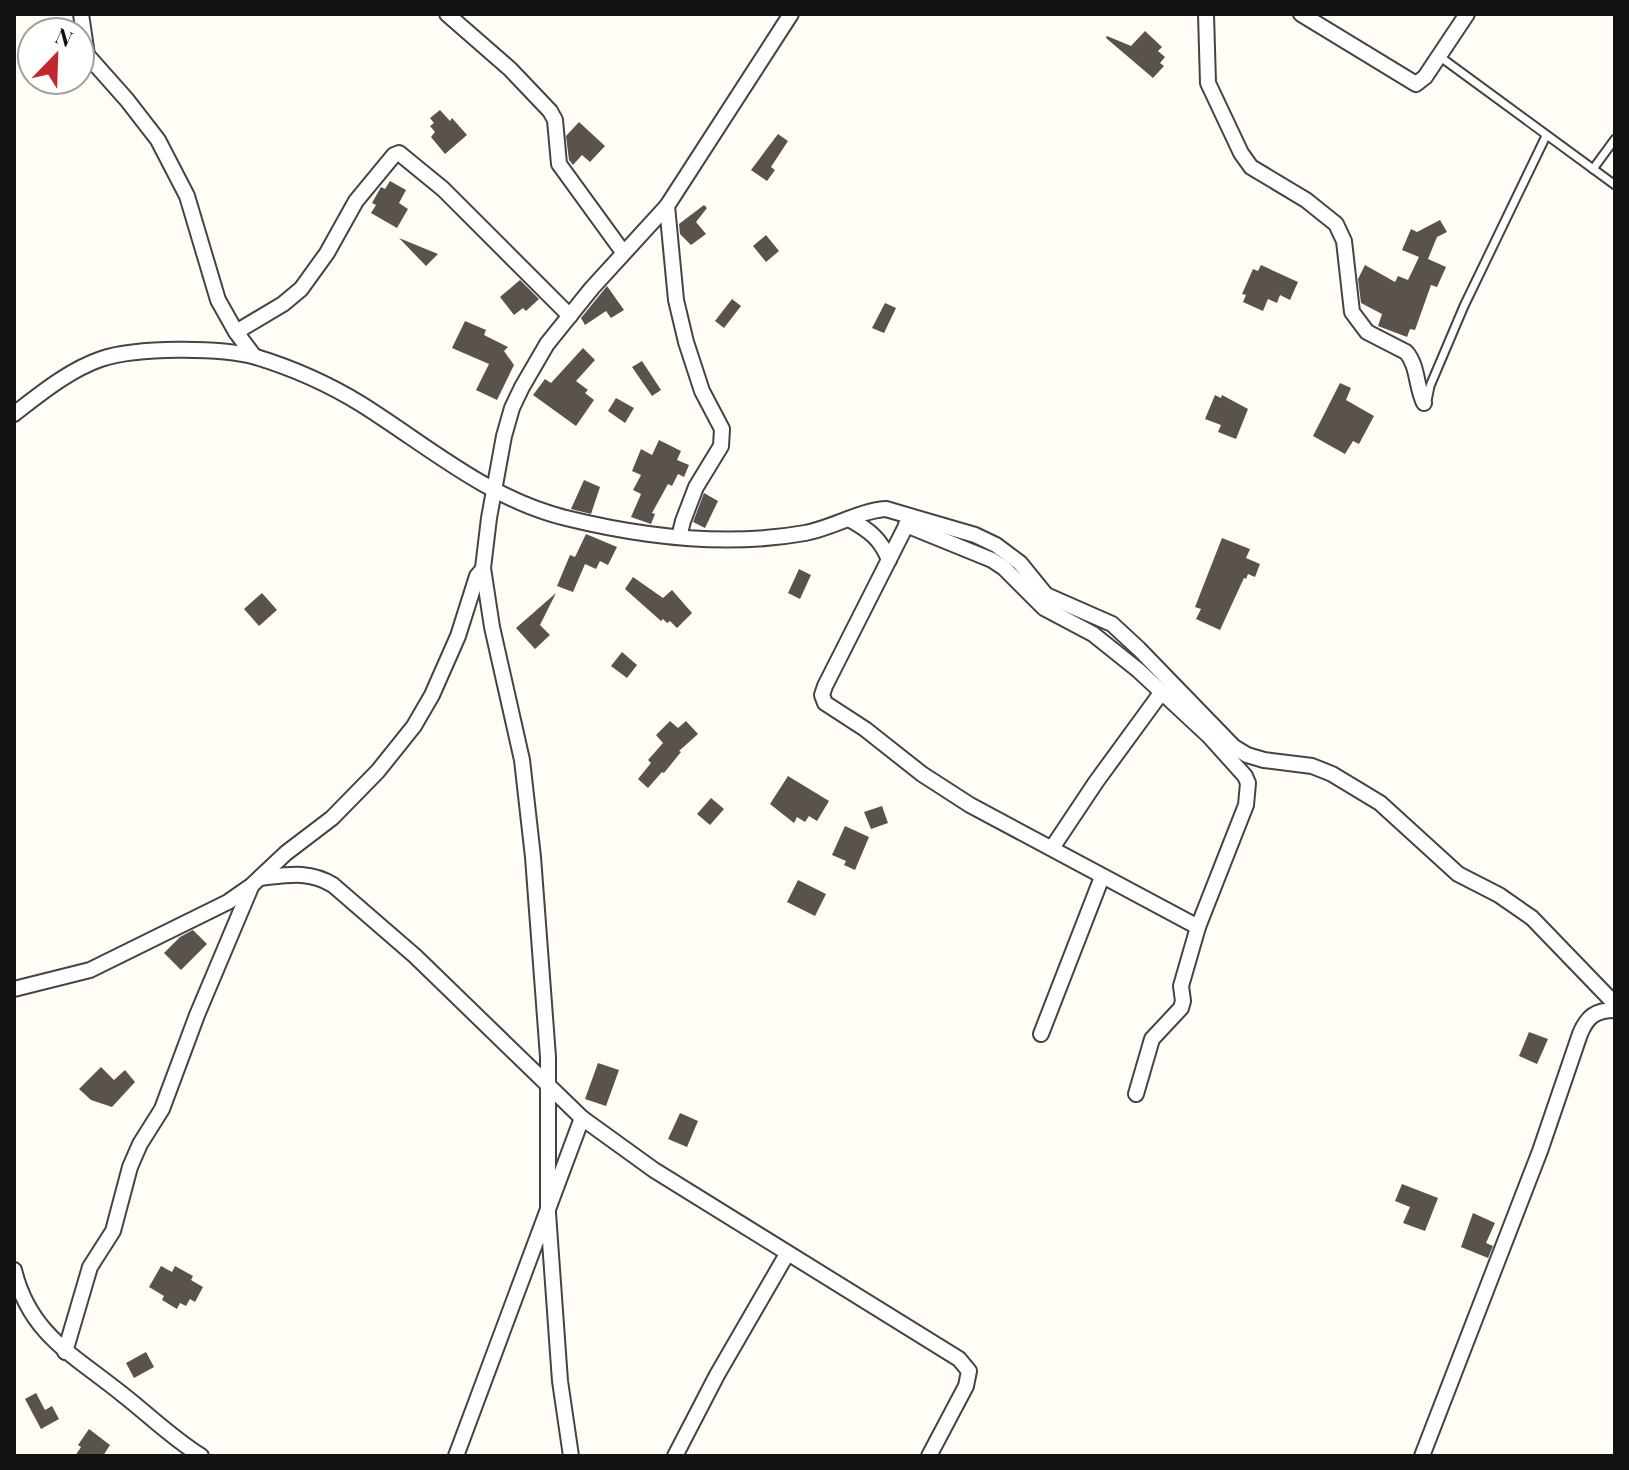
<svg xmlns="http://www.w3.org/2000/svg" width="1629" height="1470" viewBox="0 0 1629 1470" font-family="'Playfair Display',serif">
<rect width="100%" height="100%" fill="#fffdf5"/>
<g fill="#5a524d">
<polygon points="1145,31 1162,47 1158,51 1165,57 1160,63 1164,66 1153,78 1106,38 1107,36 1131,46"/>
<polygon points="440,110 450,121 452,118 467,135 445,154 431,137 435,132 430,126 434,123 430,118"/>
<polygon points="579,122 605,146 590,162 582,155 573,165 569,160 566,136"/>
<polygon points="778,134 788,141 771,167 775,170 767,181 751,170"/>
<polygon points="390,181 406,190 399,203 408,209 397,228 371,213 376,205 372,203 381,187 385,189"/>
<polygon points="704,205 707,208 696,222 706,234 691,245 680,234 679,224"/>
<polygon points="1440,220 1447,232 1437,237 1428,259 1446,267 1437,287 1431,285 1415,330 1410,329 1407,337 1378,326 1382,314 1361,303 1358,279 1365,265 1395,282 1398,276 1408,280 1419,257 1402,250 1411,229 1417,232"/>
<polygon points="766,235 779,251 766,262 753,246"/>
<polygon points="399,238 438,254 426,266"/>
<polygon points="1261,265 1298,282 1290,300 1280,295 1277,303 1268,299 1263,311 1243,302 1246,295 1242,294 1253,269 1258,271"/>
<polygon points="520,280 539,299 526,311 523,308 514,315 500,297"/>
<polygon points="607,286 624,310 611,318 606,311 585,325 581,318"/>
<polygon points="732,299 741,306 724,328 715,321"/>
<polygon points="885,303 896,308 884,333 872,328"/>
<polygon points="465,321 486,330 484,335 508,347 504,351 514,365 497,400 476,390 489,364 452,348"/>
<polygon points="583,348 595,360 576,381 588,390 585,393 594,400 576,426 533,395 545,379 551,383"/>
<polygon points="642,361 661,390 652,396 632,367"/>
<polygon points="1340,383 1351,388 1346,400 1374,416 1359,444 1353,441 1345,454 1313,436"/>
<polygon points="1215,395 1221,398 1222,395 1248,409 1236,439 1218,432 1221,425 1205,419"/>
<polygon points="616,398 634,408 625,423 608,411"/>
<polygon points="659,440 681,451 677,460 689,465 684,477 678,474 672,486 668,484 652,513 655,514 651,524 631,517 641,494 633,490 641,475 632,471 641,449 652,455"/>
<polygon points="584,480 600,487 591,514 571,509"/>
<polygon points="704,493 718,501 705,528 693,522"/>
<polygon points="586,534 617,547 608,565 600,561 596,569 585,564 573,592 557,586 570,555 575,557"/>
<polygon points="1222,538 1250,549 1246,558 1260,564 1255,577 1248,574 1246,579 1244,578 1220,630 1196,619 1201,609 1195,607"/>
<polygon points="799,569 811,575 800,599 788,593"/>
<polygon points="633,577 663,598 672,590 692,613 677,628 670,621 667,623 663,619 661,621 625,589"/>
<polygon points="262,593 277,610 259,626 244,609"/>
<polygon points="556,593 540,625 550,635 535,649 516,628"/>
<polygon points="622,652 637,665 627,678 611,666"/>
<polygon points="670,721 678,728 686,721 698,734 679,751 681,752 664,773 662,772 648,788 638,779 651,763 648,760 663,743 656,735"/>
<polygon points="788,776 829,801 817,821 809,816 805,822 797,817 794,823 770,804"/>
<polygon points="711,798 724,809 710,825 697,814"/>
<polygon points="882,806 888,823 871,829 864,812"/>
<polygon points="845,826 869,837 855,870 844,865 846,861 832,855"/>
<polygon points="798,880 826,894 815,916 787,902"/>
<polygon points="193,930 207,944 181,970 164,953 180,937"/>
<polygon points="1529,1032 1548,1039 1537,1064 1519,1056"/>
<polygon points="598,1063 619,1070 606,1106 585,1099"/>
<polygon points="101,1067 114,1080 125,1070 135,1082 112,1107 91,1100 79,1089"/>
<polygon points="680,1113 698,1121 687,1147 668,1139"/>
<polygon points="1402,1184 1438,1198 1425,1231 1403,1223 1410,1207 1395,1201"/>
<polygon points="1473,1213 1495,1223 1486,1243 1493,1246 1488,1258 1461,1247"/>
<polygon points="161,1266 172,1272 175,1266 193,1276 191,1280 203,1287 195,1302 190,1299 186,1306 180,1303 177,1309 162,1300 164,1296 149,1287"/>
<polygon points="146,1352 154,1367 134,1378 126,1363"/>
<polygon points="36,1393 45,1410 52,1406 59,1419 41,1429 25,1399"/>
<polygon points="89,1429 110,1445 103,1456 75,1456 81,1447 78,1445"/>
</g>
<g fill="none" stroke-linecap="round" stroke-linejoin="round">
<g stroke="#444" stroke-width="11">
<g id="lane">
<polyline points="1439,56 1615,185"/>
<polyline points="1593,169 1615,139"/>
<polyline points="1427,401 1430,386 1464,306 1546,136"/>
</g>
</g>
<g stroke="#444" stroke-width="18">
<g id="street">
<polyline points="81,14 87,55 127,100 158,140 187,196 218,300 236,332 254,356"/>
<polyline points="447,14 510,69 550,111 555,120 559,164 623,252"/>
<path d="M1206,14L1208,83L1241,153L1251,167L1306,200L1336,224L1344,241L1352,312L1367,332L1406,352C1418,365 1416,387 1424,403"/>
<polyline points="1301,14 1416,84 1425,77 1467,14"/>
<polyline points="667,206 676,300 686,342 702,391 722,429 721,446 696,487 683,521 679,537"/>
<polyline points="236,332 283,304 301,289 327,253 356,201 394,155 399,153 443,189 570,316"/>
<path d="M14,414C40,394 69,370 101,359C136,347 221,347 256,357C292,368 330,385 361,404C428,446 488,499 566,518C643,537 727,547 805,533C833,528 858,511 886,509L975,535L996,545L1020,563L1046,595L1112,624L1139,649L1234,747L1247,755L1264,760L1312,766L1332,774L1380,803L1458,874L1499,895L1532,918L1615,1004"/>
<path d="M849,519C869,530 881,539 889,560"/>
<polyline points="909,520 825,686 822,695 825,703 865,729 922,774 970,805 1198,927"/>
<polyline points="906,525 992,560 1004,568 1044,608 1093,634 1138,670 1209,736 1245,776 1248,783 1246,805 1198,927 1181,986 1183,1001 1181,1008 1152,1039 1136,1094"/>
<polyline points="1052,848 1096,782 1161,693"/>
<path d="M260,878C287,875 309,870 333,885L415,956L582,1118L654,1170L959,1359L969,1371L966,1386L929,1456"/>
<polyline points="14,989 90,970 228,902 251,886 286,853 332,818 378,771 414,726 432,695 458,636 477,576 483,569"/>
<polyline points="1041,1034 1102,877"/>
<path d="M14,1270C30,1335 74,1355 122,1394C149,1415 172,1438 201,1456"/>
<polyline points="65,1352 90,1267 113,1231 130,1167 140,1144 162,1109 197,1015 251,887"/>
<polyline points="456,1456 582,1118"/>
<polyline points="571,1456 560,1381 548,1213 548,1057 533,857 522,760 492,627 483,568 489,518 504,436 512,408 522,387 547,344 592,288 667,206 791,14"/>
<polyline points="675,1456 717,1375 787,1254"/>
<path d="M1422,1456L1540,1151L1580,1034C1587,1017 1595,1010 1615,1010"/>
</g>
</g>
<use href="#lane" stroke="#fff" stroke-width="7"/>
<use href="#street" stroke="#fff" stroke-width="14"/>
</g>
<rect width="1629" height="1470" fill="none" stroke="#111111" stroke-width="32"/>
<g transform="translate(56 56) rotate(23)"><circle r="38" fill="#ffffff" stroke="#a0a0a0" stroke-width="2"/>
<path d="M0-6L14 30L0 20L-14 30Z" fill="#c4262e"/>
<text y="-12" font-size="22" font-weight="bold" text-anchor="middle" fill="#111111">N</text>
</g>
</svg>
